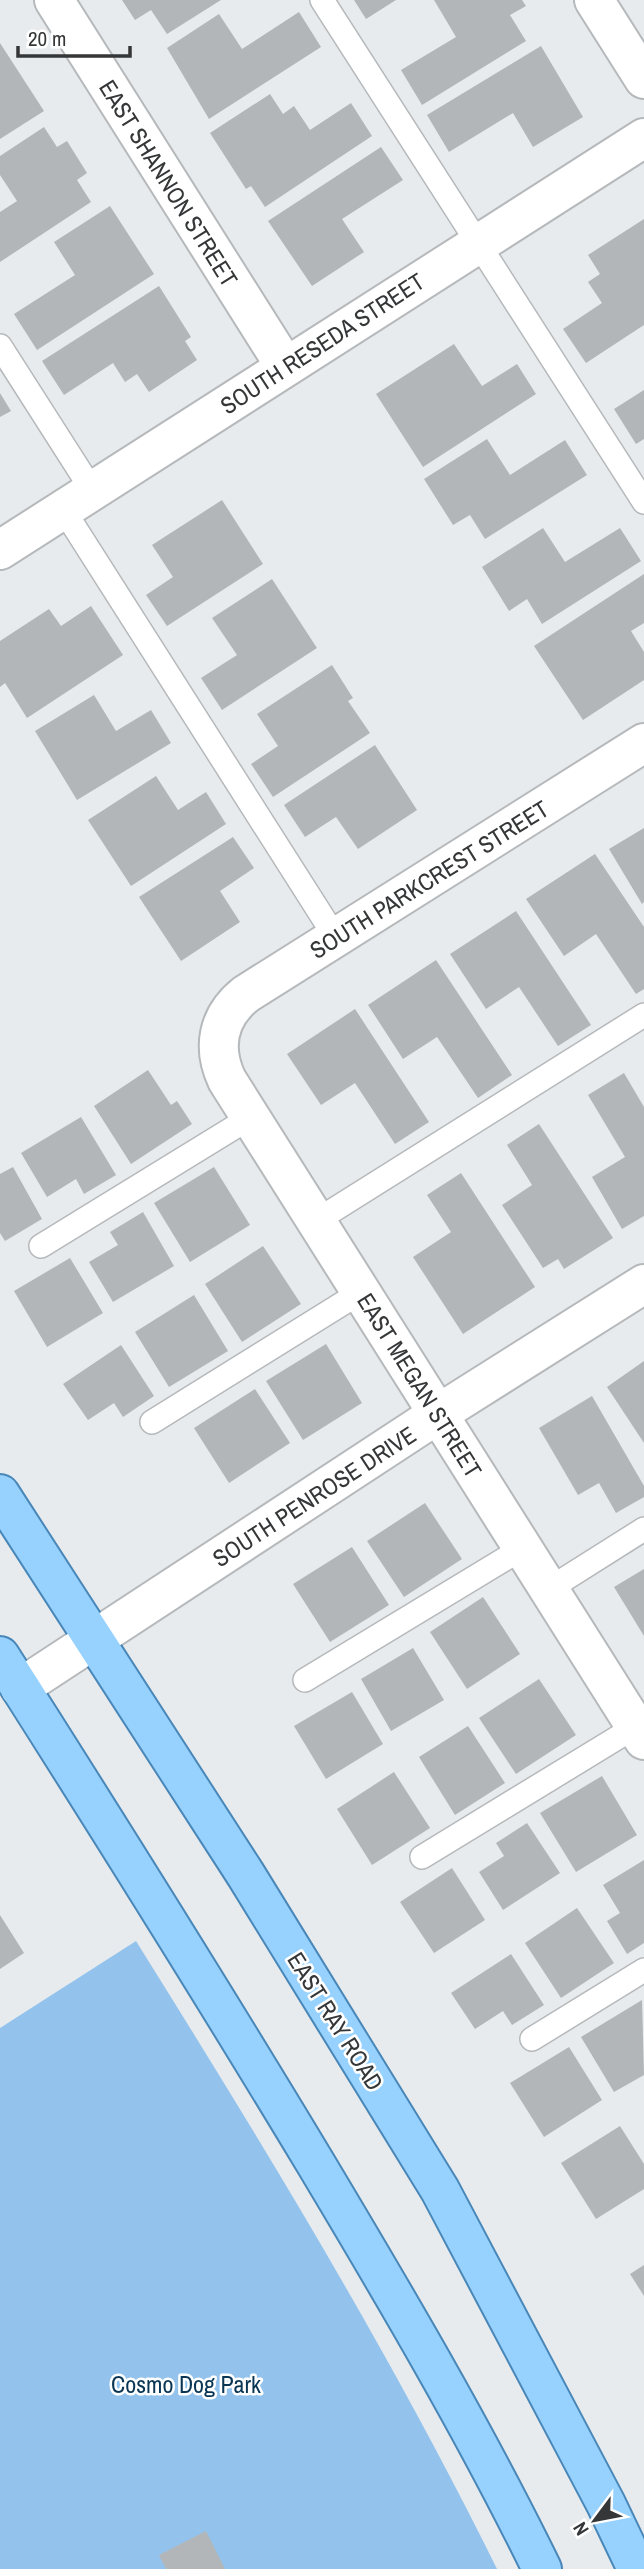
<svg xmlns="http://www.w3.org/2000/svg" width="644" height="2569" viewBox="0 0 644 2569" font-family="'Archivo Narrow',sans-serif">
<rect width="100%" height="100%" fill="#e8ebed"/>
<path fill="#93c3ec" d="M136,1941C264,2146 390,2352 497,2569H0V2028Z"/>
<g fill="#b3b6b8">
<polygon points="122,0 221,0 167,34 151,10 135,20"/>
<polygon points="354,0 396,0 366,19"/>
<polygon points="434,0 522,0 526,6 510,15 526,41 422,105 401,70 456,37"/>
<polygon points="299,12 321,47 209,119 167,48 219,14 242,49"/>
<polygon points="0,43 44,111 0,139"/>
<polygon points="541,46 583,117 533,147 513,113 449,152 427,115"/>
<polygon points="270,94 283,114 294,106 310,130 351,103 372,136 265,207 251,186 246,189 210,133"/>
<polygon points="44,127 57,147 67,141 87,173 77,180 91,202 0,262 0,212 17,201 0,175 0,156"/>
<polygon points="381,147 403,180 342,219 364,252 312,286 268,221"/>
<polygon points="110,206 154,274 37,350 14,314 75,275 54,242"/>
<polygon points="644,219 644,325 586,363 563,329 602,303 588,282 600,274 588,255"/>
<polygon points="159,286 191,337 185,341 197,360 149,392 137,374 125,382 113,363 64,395 42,361"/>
<polygon points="454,344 482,386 517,364 536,394 423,467 376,394"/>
<polygon points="644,390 644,439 636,444 614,409"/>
<polygon points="0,393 11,411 0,417"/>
<polygon points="487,439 510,475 565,440 587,475 485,539 470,515 453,525 424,479"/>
<polygon points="222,500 263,564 167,626 146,595 173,577 152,545"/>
<polygon points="543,528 565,562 620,528 641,561 542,624 527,599 509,611 482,567"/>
<polygon points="644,574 644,623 631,631 644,652 644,680 583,720 534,646"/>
<polygon points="272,579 317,648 222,710 201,678 237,655 212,618"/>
<polygon points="91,606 123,655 27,718 5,683 0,687 0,641 49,609 61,626"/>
<polygon points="332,665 353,698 348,701 370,733 273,797 251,764 278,746 257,714"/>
<polygon points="94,695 116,731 151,710 171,743 77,800 35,731"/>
<polygon points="375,745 417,810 358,849 336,817 305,837 284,805"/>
<polygon points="156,776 178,810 206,792 226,824 131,886 88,820"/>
<polygon points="644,828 644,902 642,904 609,849"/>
<polygon points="233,837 254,868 220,891 240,922 181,961 139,897"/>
<polygon points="595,854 644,927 644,989 636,994 596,934 564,956 526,899"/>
<polygon points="516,911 591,1025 558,1046 519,987 486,1009 450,954"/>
<polygon points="436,960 512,1075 478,1098 437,1037 403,1059 368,1005"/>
<polygon points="355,1009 429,1122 395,1144 355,1083 321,1105 287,1054"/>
<polygon points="148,1070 171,1105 177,1101 192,1124 131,1164 94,1106"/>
<polygon points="624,1073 644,1107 644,1216 622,1229 592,1177 625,1157 588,1095"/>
<polygon points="81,1117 116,1175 84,1194 76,1179 47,1197 21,1153"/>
<polygon points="539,1124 613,1238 564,1269 558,1259 543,1268 502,1205 532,1185 507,1145"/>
<polygon points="13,1167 42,1219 5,1241 0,1233 0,1174"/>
<polygon points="214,1167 250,1225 190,1262 154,1203"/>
<polygon points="461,1173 535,1287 463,1334 413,1257 451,1232 427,1195"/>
<polygon points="143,1212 174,1266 113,1302 89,1262 118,1245 110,1232"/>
<polygon points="263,1246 301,1304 242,1342 205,1284"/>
<polygon points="70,1258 103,1313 47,1347 14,1291"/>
<polygon points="194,1295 228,1351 169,1387 135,1332"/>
<polygon points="326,1344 362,1403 303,1440 266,1381"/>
<polygon points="121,1345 154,1396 123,1417 114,1403 88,1420 63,1384"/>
<polygon points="644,1361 644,1443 607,1387"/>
<polygon points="255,1389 290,1443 229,1483 194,1428"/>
<polygon points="592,1396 644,1486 644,1497 616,1513 599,1483 578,1495 539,1428"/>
<polygon points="425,1503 462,1559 404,1597 367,1541"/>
<polygon points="352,1547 389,1605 330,1642 293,1584"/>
<polygon points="644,1569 644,1636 614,1587"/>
<polygon points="483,1597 520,1654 467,1689 430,1632"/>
<polygon points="413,1648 444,1700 391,1731 361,1679"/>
<polygon points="539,1679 576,1735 516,1774 479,1718"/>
<polygon points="352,1692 383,1744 326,1779 294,1726"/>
<polygon points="468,1726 505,1783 455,1815 419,1757"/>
<polygon points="394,1772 430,1828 372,1865 337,1809"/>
<polygon points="602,1776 637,1835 576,1872 540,1813"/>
<polygon points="527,1823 560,1873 503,1910 479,1872 504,1856 496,1843"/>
<polygon points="644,1860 644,1943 627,1954 607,1921 620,1913 603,1885"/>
<polygon points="452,1868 485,1920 434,1953 400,1902"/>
<polygon points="577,1908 614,1963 561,1998 525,1943"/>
<polygon points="0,1915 24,1953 0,1969"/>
<polygon points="511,1954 544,2005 512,2025 503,2011 475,2029 451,1993"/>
<polygon points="642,2000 644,2075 614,2092 581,2037"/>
<polygon points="569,2047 602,2100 544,2137 510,2083"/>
<polygon points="620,2126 644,2164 644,2189 596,2219 561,2163"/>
<polygon points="644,2265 644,2296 630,2274"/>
<polygon points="206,2531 225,2569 166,2569 159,2555"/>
</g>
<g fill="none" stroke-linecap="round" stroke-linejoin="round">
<g stroke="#b6b9bb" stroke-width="26">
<g id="service">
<polyline points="322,0 644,502"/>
<polyline points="0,346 92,490"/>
<polyline points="63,509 336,938"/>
<polyline points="316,1221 644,1015"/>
<polyline points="41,1246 251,1117"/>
<polyline points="152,1422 361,1292"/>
<polyline points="549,1589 644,1529"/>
<polyline points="305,1680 523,1548"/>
<polyline points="422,1857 635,1727"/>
<polyline points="532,2039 644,1970"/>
</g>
</g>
<g stroke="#b6b9bb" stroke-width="42">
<g id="minor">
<polyline points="54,0 285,366"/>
<polyline points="594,0 644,79"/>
<polyline points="0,550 644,138"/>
<path d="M644,743L246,994C217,1017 212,1048 227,1080L644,1740"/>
<polyline points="20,1688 438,1414 644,1284"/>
</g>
</g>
<g stroke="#4887b8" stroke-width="42">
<g id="primary">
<polyline points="0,1494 246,1875 440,2190 606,2504 637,2569"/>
<path d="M0,1656C107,1824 213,1993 316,2164C395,2296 474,2430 542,2569"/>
</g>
</g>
<use href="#service" stroke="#fff" stroke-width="23"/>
<use href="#minor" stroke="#fff" stroke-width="38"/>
<use href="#primary" stroke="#97d1fe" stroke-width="38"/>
</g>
<g text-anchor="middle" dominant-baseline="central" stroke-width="5" stroke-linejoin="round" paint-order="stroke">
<g font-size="24" fill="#353637" stroke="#fff">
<text transform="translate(169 183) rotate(58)">EAST SHANNON STREET</text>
<text transform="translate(322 343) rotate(-33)">SOUTH RESEDA STREET</text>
<text transform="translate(429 879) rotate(-32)">SOUTH PARKCREST STREET</text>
<text transform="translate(420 1385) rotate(58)">EAST MEGAN STREET</text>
<text transform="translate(314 1496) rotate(-33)">SOUTH PENROSE DRIVE</text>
<text transform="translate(336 2021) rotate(58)">EAST RAY ROAD</text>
</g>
<g font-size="24" fill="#093655" stroke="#fff">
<text x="186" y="2384">Cosmo Dog Park</text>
</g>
</g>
<g transform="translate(595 2520) rotate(238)" stroke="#ffffff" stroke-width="5" paint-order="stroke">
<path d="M0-5L12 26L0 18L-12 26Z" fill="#353637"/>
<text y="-10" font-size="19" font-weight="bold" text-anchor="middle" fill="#353637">N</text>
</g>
<path d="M18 46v10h112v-10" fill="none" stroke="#353637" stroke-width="3.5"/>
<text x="28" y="46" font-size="21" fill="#353637" stroke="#ffffff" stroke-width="5" paint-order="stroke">20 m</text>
</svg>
